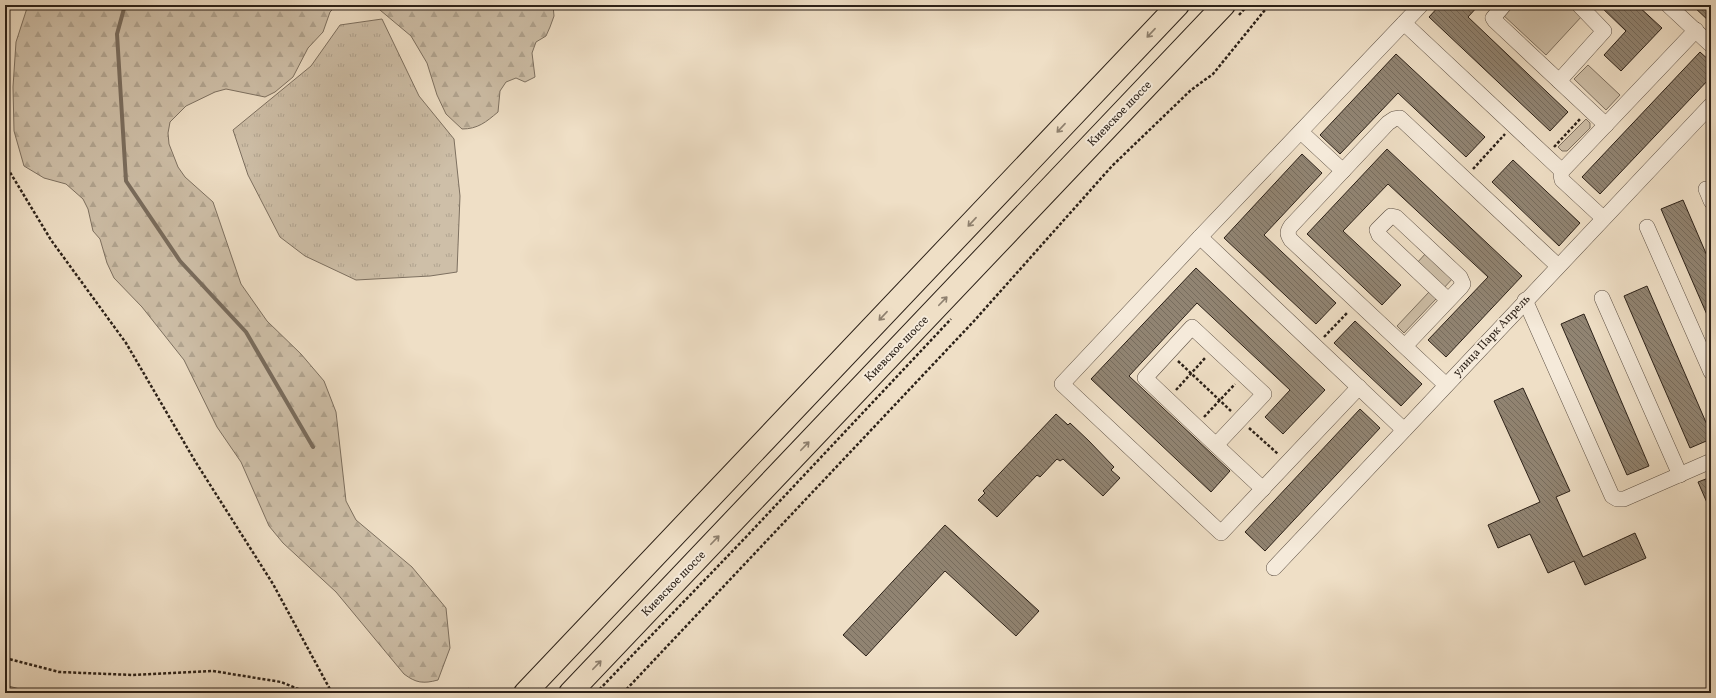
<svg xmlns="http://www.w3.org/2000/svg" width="1716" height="698" viewBox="0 0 1716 698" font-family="Vollkorn,serif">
<defs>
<pattern id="grass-tufts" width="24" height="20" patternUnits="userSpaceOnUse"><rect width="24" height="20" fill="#cebfa8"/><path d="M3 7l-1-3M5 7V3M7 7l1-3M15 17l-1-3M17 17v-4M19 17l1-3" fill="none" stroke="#b1a490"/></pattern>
<pattern id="forest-firs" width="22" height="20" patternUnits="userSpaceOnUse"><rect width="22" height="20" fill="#cebfa8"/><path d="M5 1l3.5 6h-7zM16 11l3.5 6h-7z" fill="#b1a490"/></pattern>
<pattern id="garden-dots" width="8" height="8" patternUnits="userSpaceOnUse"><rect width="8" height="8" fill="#cebfa8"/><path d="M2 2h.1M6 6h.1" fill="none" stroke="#b1a490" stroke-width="1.8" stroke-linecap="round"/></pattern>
<pattern id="building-back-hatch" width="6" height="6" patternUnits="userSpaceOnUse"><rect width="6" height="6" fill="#918472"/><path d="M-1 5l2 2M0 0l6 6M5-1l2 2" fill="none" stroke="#776c5d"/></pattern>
</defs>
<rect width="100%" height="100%" fill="#efdfc6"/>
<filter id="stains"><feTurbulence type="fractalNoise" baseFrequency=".005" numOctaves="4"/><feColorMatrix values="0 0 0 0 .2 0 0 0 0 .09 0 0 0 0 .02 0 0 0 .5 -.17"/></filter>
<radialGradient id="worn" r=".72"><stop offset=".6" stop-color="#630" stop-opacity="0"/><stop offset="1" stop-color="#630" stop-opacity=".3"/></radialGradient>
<polygon fill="url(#grass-tufts)" stroke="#7d7060" points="382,19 419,96 454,139 460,196 457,272 430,276 356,280 305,256 280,237 248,175 233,130 311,66 340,25"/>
<g fill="url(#forest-firs)" stroke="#7d7060">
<path d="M28,5H337L330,12L323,32L308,48L293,77L275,92L265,97L226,89L215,92L186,106L170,122L168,133L169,144L178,167L185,177L213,202L241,284L267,321L301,354L324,381L336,412L346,501L356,520L412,567L446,608L450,648L438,680C423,684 416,683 404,674L336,592L283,543L269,526L241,462L217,427L184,360L142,307L114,278L107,263L100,239L93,231L88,209L83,199L66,184L44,178L24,166L14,131L13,87L16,42Z"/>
<path d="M374,5H553L554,16L550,27L546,36L536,42L532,53L535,77L525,82L516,78L506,82L500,91L498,112C486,122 478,129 462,129L446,114L437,95L427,63L411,36Z"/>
</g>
<g fill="#cebfa8" stroke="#7d7060">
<polygon points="1510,5 1571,5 1582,16 1546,55 1502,14"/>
<polygon points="1588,65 1620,95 1606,110 1574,79"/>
<polygon points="1586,119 1590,123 1590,128 1567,151 1562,151 1558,147"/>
<polygon points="1427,252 1454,277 1442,290 1416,264"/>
<polygon points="1429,292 1436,299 1404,333 1397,326"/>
</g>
<polygon fill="url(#garden-dots)" stroke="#7d7060" points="5,685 34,693 5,693"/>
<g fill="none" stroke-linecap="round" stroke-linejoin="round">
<polyline stroke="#796c5d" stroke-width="4" points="125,5 117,34 126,181 180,261 246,332 313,447"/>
</g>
<g fill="url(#building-back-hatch)" stroke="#2c2118">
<polygon points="1440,5 1479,5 1468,17 1568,112 1550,131 1429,17"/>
<polygon points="1599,5 1637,5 1662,28 1621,71 1604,55 1626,31"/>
<polygon points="1692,5 1711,5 1711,23"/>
<polygon points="1700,52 1711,62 1711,77 1600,194 1582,177"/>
<polygon points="1396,54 1485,137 1466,157 1398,93 1340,154 1320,135"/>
<polygon points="1387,149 1522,276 1446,357 1428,340 1488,277 1388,184 1343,231 1401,285 1382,305 1307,234"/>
<polygon points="1302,154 1322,173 1264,235 1336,303 1316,324 1224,238"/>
<polygon points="1513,160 1580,223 1559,246 1492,182"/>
<polygon points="1683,200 1711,265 1711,324 1661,209"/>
<polygon points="1196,268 1325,390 1283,434 1265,417 1290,390 1197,303 1129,376 1230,471 1211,492 1091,379"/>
<polygon points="1647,286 1711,434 1711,439 1690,448 1624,296"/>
<polygon points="1584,314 1649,466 1627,475 1561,324"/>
<polygon points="1355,321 1422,384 1401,406 1334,343"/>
<polygon points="1523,388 1570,491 1556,497 1583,557 1635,533 1646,558 1585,585 1574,561 1548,573 1530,534 1498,548 1488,525 1540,502 1494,401"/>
<polygon points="1360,409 1380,428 1265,551 1245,532"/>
<polygon points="1056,414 1068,425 1070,423 1089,441 1114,467 1111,470 1120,478 1103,496 1063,459 1060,461 1057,459 1040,477 1037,475 997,517 978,500 985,493 983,491"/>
<polygon points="1711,477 1711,512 1698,482"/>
<polygon points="945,525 1039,611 1016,636 945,571 866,656 843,635"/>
</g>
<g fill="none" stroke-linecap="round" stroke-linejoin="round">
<g stroke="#5d5044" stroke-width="16">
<g id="minor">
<polyline points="1504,5 1493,18 1495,21 1606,125"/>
<polyline points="1668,5 1711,45"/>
<polyline points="1404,23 1562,171"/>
<polyline points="1559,81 1604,31 1579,5"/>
<polyline points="1301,132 1343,171"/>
<polyline points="1706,189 1711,201"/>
<polyline points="1603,218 1562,180 1561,175 1562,171 1696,30"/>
<polyline points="1647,227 1711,372"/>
<polyline points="1200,237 1062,384 1221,533 1359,387"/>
<polyline points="1602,298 1680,475"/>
<polyline points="1525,300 1612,496 1617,499 1624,499 1711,461"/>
<polyline points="1405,346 1461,287 1463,284 1460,277 1396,217 1391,216 1377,230 1379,235 1448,300"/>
<path d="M1446,385L1291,240C1287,234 1287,232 1291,226L1388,123L1394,119L1400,118L1558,266"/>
<polyline points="1404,430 1200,237 1421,5"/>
<path d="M1216,445L1264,394L1192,327L1145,378C1184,415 1223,452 1263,489"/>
<polyline points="1274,568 1711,105"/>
</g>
</g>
<g stroke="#2c2118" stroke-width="24">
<g id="highway">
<polyline points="525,693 1178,5"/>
<polyline points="570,693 1224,5"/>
</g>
</g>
<g stroke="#2c2118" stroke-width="2.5" stroke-dasharray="3 2" stroke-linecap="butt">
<polyline points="1239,15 1248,5"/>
<polyline points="1554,147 1581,118"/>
<polyline points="5,164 51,240 126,343 195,461 273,584 332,693"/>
<polyline points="1473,169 1505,134"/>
<polyline points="1324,337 1348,312"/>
<polyline points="1178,361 1231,411"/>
<polyline points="1176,390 1206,357"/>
<polyline points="1204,417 1235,384"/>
<polyline points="1249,428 1278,454"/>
<polyline points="5,658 59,672 133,675 213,671 281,682 308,693"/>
<polyline points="454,693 469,689"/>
<polyline points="596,693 746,537 951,319"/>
<polyline points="623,693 974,321 1112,166 1191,90 1213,74 1269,5"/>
</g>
<use href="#minor" stroke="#f5eada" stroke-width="15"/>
<use href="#highway" stroke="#efdfc6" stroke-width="22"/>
</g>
<defs><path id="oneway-shaft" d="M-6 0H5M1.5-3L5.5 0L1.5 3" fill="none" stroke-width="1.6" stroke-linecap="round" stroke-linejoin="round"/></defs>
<g stroke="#8e806f">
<use href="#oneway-shaft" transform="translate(1151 33) rotate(133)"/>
<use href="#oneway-shaft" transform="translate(1061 128) rotate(133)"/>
<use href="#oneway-shaft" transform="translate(972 222) rotate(133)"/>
<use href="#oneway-shaft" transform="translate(943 301) rotate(-46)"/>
<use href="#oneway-shaft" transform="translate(883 316) rotate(133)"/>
<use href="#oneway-shaft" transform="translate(805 446) rotate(-46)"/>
<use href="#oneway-shaft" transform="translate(715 540) rotate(-46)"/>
<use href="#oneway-shaft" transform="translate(597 665) rotate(-46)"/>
</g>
<g text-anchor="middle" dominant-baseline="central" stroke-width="4" stroke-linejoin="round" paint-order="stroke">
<g font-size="12" fill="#2c2118" stroke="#f5eada">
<text transform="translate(1120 114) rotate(-46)">Киевское шоссе</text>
<text transform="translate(1492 336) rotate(-47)">улица Парк Апрель</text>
<text transform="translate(897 349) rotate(-46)">Киевское шоссе</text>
<text transform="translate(674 584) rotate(-46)">Киевское шоссе</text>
</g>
</g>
<rect width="1716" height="698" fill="none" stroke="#efdfc6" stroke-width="20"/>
<rect x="6" y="6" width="1704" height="686" fill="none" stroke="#2c2118" stroke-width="2"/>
<rect x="10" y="10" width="1696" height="678" fill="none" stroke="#2c2118"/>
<rect width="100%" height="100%" filter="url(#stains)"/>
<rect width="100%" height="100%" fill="url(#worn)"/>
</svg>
